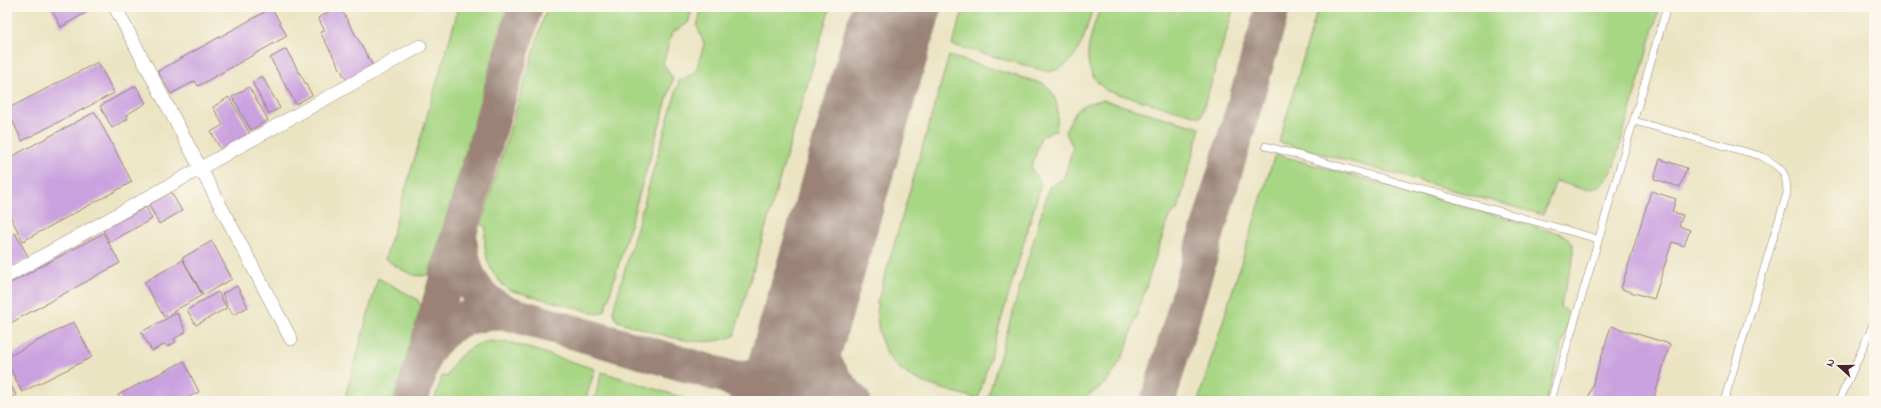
<svg xmlns="http://www.w3.org/2000/svg" width="1881" height="408" viewBox="0 0 1881 408" font-family="'Indie Flower',sans-serif">
<rect width="100%" height="100%" fill="#fbf7ec"/>
<filter id="ink" filterUnits="userSpaceOnUse"><feTurbulence type="fractalNoise" baseFrequency=".025" numOctaves="2"/><feDisplacementMap in="SourceGraphic" scale="8" xChannelSelector="R" yChannelSelector="G"/><feConvolveMatrix kernelMatrix="1 2 1 2 8 2 1 2 1" color-interpolation-filters="sRGB"/></filter>
<filter id="wash" filterUnits="userSpaceOnUse"><feTurbulence type="fractalNoise" baseFrequency=".012" numOctaves="4" result="noise"/><feDisplacementMap in="SourceGraphic" scale="16" xChannelSelector="R" yChannelSelector="G"/><feGaussianBlur stdDeviation="0.9" result="paint"/><feColorMatrix in="noise" values="0 0 0 0 0 0 0 0 0 0 0 0 0 0 0 0 0 1.4 0 .05"/><feComposite in="paint" operator="in"/></filter>
<g filter="url(#wash)">
<rect width="100%" height="100%" fill="#ebe4c3"/>
<g fill="#a7d684" stroke="#787a58">
<path d="M459,7H509L429,274C414,281 397,266 385,259Z"/>
<path d="M547,7H693L688,23L672,33L663,63L673,79L605,311L598,314L509,290C488,274 482,252 486,227L481,225Z"/>
<path d="M702,7H830L734,336C696,351 655,332 617,321L613,311L679,81L696,72L704,44L697,26Z"/>
<path d="M964,7H1093C1085,32 1080,66 1049,72L952,45Z"/>
<path d="M1100,7H1234L1201,117L1107,91C1075,67 1091,38 1100,7Z"/>
<path d="M1318,7H1660L1613,169C1597,199 1583,189 1556,181L1543,215L1279,142Z"/>
<path d="M949,56L1044,84C1059,96 1059,112 1056,130L1041,137L1031,168L1041,184L978,399C919,382 875,377 877,303Z"/>
<path d="M1103,100L1200,128L1178,209L1169,216L1126,349L1117,367L1107,382L1081,401H987L1049,187L1064,178L1073,147L1065,132C1074,111 1079,103 1103,100Z"/>
<polygon points="1275,154 1562,234 1573,244 1573,260 1560,307 1571,313 1546,401 1198,401"/>
<polygon points="378,278 417,299 421,306 394,401 344,401"/>
<path d="M490,341L512,343L595,369L585,401H434L442,376L447,377C455,357 469,345 490,341Z"/>
<polygon points="602,372 684,398 692,401 594,401"/>
</g>
<g fill="none" stroke-linecap="round" stroke-linejoin="round">
<g stroke="#9a8277" stroke-width="35">
<path d="M459,236C462,258 466,282 484,298C490,304 500,309 508,313"/>
<path d="M817,281C812,333 814,362 853,401"/>
<path d="M425,353C449,320 467,313 508,313L728,377C740,383 750,389 758,401"/>
<path d="M728,377C775,384 789,362 804,323"/>
<polyline points="411,401 525,7"/>
<polyline points="1158,401 1273,7"/>
</g>
<polyline stroke="#9a8277" stroke-width="88" points="782,401 897,7"/>
</g>
<g id="blocks">
<g fill="#caa1df">
<polygon points="50,7 96,7 61,27"/>
<polygon points="338,7 340,7 374,68 348,83 320,32 325,31 318,18"/>
<polygon points="272,8 287,36 198,86 195,81 171,94 158,71"/>
<polygon points="286,49 312,95 296,104 270,58"/>
<polygon points="98,62 114,93 22,141 7,109"/>
<polygon points="262,76 280,108 269,114 252,82"/>
<polygon points="136,86 146,103 126,115 128,119 112,128 100,106"/>
<polygon points="249,87 268,120 251,130 232,97"/>
<polygon points="229,97 251,136 222,152 211,132 223,125 213,107"/>
<polygon points="95,112 132,182 23,241 7,210 7,159"/>
<polygon points="1660,159 1687,168 1680,187 1654,179"/>
<polygon points="1651,191 1676,199 1672,212 1683,215 1679,226 1690,230 1684,246 1672,242 1654,299 1621,289"/>
<polygon points="171,192 182,211 159,224 149,205"/>
<polygon points="146,207 152,219 110,242 103,230"/>
<polygon points="15,233 29,258 7,270 7,238"/>
<polygon points="103,233 120,263 7,325 7,285"/>
<polygon points="212,241 232,279 203,295 182,258"/>
<polygon points="183,260 202,295 164,317 144,282"/>
<polygon points="237,286 248,307 233,315 222,294"/>
<polygon points="218,292 227,308 196,325 187,310"/>
<polygon points="177,313 186,332 174,339 176,342 167,347 165,344 152,351 141,332"/>
<polygon points="74,322 92,357 22,392 7,362 7,357"/>
<polygon points="1611,326 1670,344 1653,401 1593,401 1588,399"/>
<polygon points="184,361 199,392 181,401 121,401 118,395"/>
<polygon points="7,377 16,395 7,400"/>
</g>
</g>
</g>
<g filter="url(#ink)">
<use href="#blocks" fill-opacity="0" stroke="#9a8277" stroke-width="1"/>
<g fill="none" stroke-linecap="round" stroke-linejoin="round">
<g stroke="#9a8277" stroke-width="8">
<g id="service">
<path d="M1634,121L1761,156C1780,167 1787,170 1787,193L1724,401"/>
<polyline points="1266,146 1598,239"/>
<polyline points="1551,401 1667,7"/>
<polyline points="1839,401 1874,323"/>
</g>
</g>
<g stroke="#9a8277" stroke-width="14">
<g id="minor">
<polyline points="115,7 291,339"/>
<polyline points="7,276 420,46"/>
</g>
</g>
<use href="#service" stroke="#fff" stroke-width="7"/>
<use href="#minor" stroke="#fff" stroke-width="13"/>
</g>
</g>
<rect width="1881" height="408" fill="none" stroke="#fbf7ec" stroke-width="24"/>
<g transform="translate(1839 366) rotate(291)" stroke="#fbf7ec" stroke-width="3" paint-order="stroke">
<path d="M0-3L7 15L0 10L-7 15Z" fill="#4a1f2b"/>
<text y="-6" font-size="11" font-weight="bold" text-anchor="middle" fill="#4a1f2b">N</text>
</g>
</svg>
